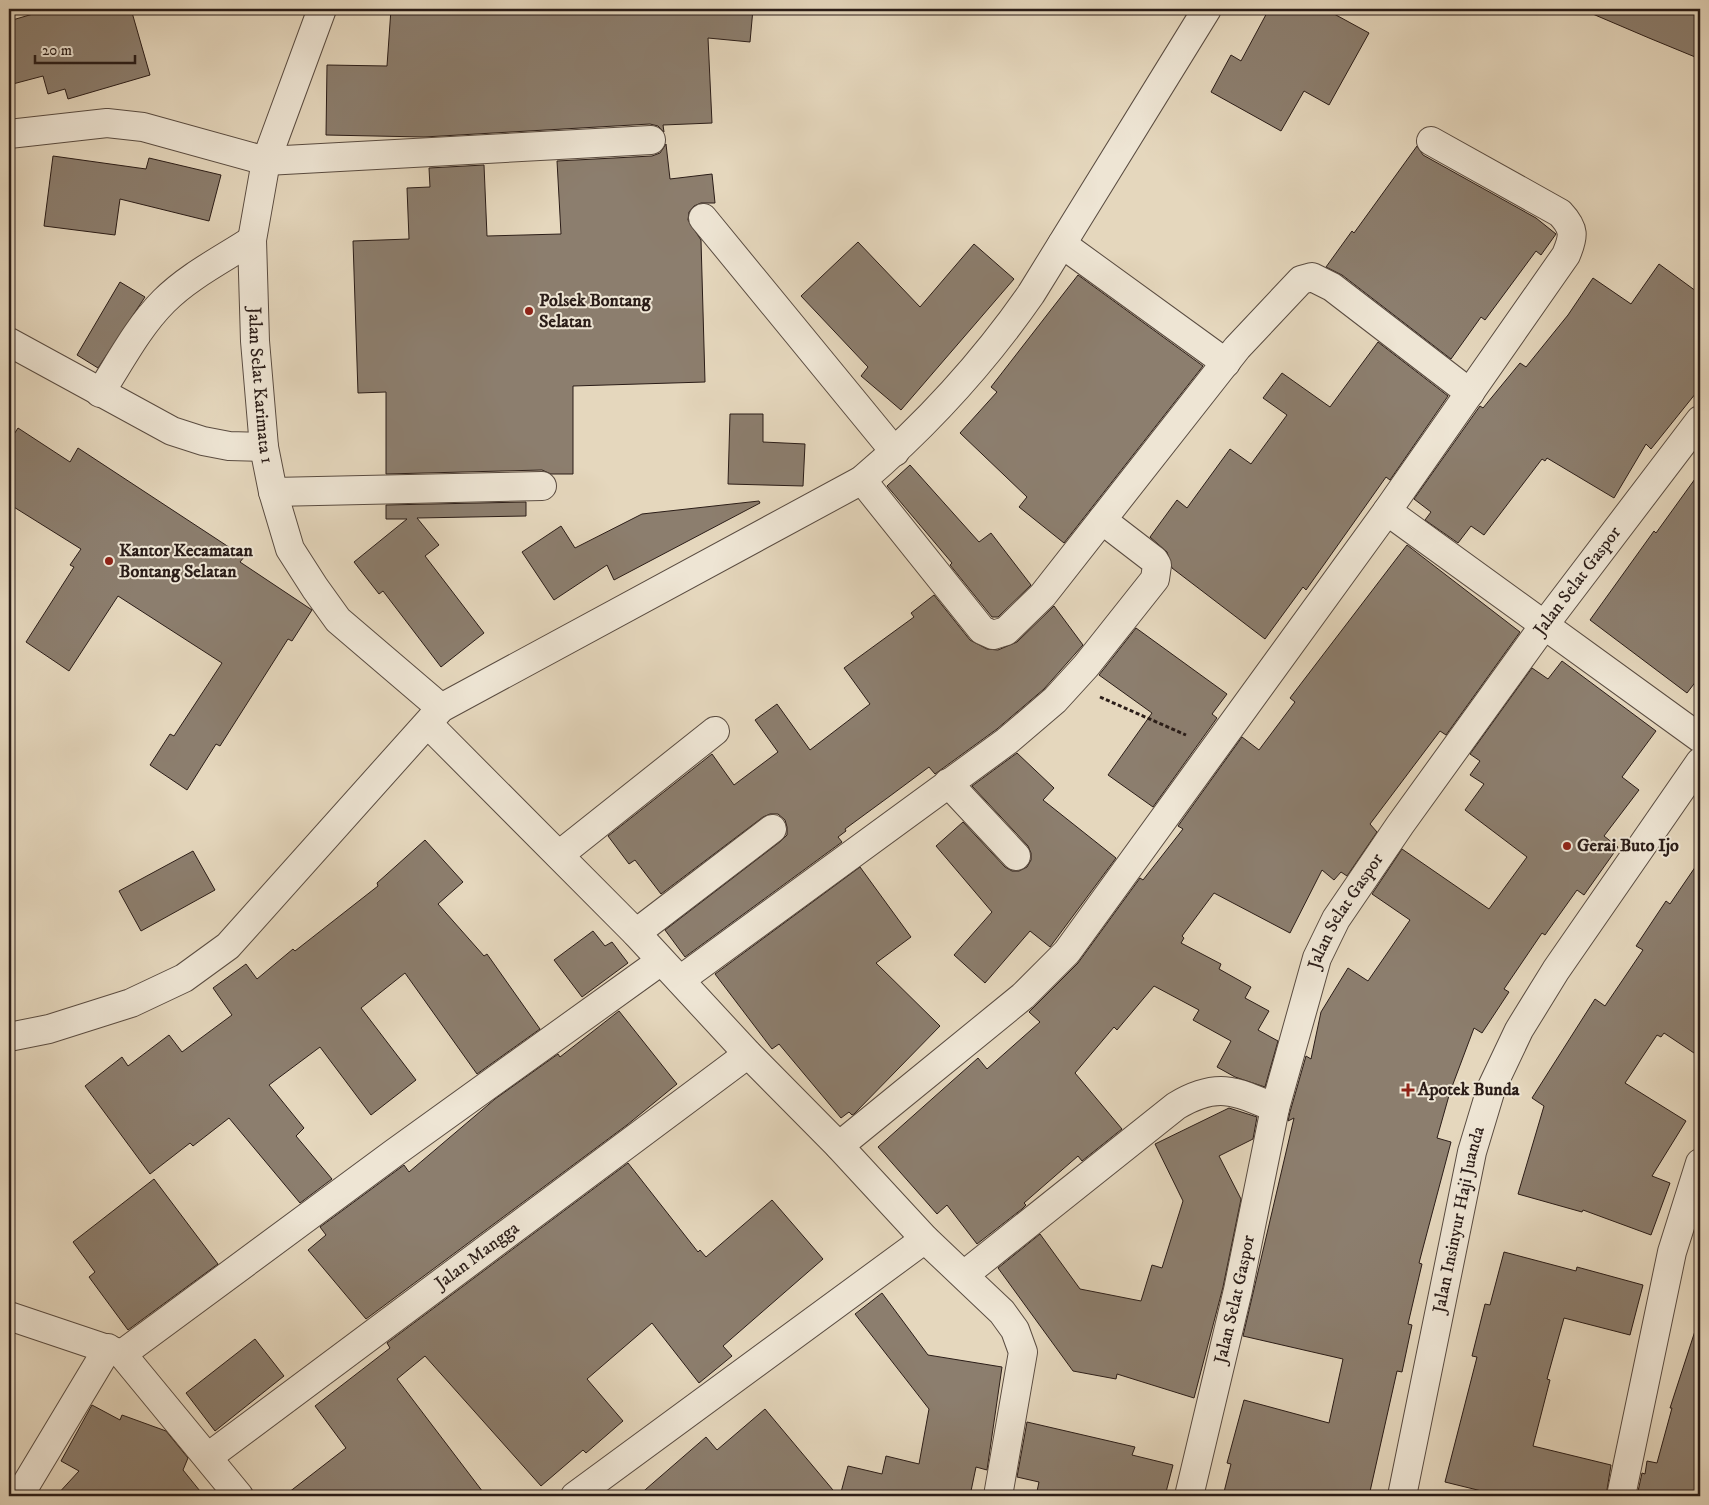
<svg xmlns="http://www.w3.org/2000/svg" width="1709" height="1505" viewBox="0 0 1709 1505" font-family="'IM FELL DW Pica',serif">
<rect width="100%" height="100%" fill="#e5d7bd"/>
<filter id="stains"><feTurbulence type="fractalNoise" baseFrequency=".004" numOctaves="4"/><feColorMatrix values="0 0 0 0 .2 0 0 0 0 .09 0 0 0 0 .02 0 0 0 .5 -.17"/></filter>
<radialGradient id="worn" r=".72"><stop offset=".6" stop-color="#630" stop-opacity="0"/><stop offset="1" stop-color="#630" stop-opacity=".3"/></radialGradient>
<g fill="#8c7e6e" stroke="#2b1d18">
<polygon points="50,9 131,9 150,75 68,99 65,89 48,94 43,76 9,85 9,21"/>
<polygon points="391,9 753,9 750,42 708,38 712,123 663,125 664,132 658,126 650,124 424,137 326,135 327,65 387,66"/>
<polygon points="1269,9 1325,9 1369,33 1329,105 1304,91 1281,131 1211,92 1231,55 1241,61"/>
<polygon points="1581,9 1700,9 1700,59 1649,38"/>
<polygon points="666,144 670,179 712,174 715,203 701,203 694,206 689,212 688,220 701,240 705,382 573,386 573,474 551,474 542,470 386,474 386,392 358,393 353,241 409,239 407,188 430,187 429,168 484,165 487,236 561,234 557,161 652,156 660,153"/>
<polygon points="1417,146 1423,155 1536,218 1556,234 1541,255 1536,251 1485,320 1481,317 1451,359 1342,275 1326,267 1352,231 1354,233"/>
<polygon points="53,156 146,169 149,158 221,175 209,221 120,199 115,235 44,226"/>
<polygon points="858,242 920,307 974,244 1014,279 901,410 861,376 868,367 801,296"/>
<polygon points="1659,264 1700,294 1700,388 1651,449 1646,444 1614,498 1547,458 1545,461 1542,459 1484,535 1471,526 1458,543 1425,520 1431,512 1414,499 1480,406 1483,408 1520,363 1526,367 1568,315 1593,278 1631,304"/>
<polygon points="1078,275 1203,366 1064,543 1019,507 1027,497 960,433 997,392 991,387"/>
<polygon points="120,282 145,297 98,368 77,355"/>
<polygon points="1378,342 1448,396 1390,480 1386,477 1306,590 1303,587 1265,639 1172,568 1167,552 1150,537 1177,500 1187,508 1230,449 1251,464 1287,415 1263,398 1282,373 1330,407"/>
<polygon points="730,414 763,414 763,442 805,444 803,486 728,484"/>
<polygon points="18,428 70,462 78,448 244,557 240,562 312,610 292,641 288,639 220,746 216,744 187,790 150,765 170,734 174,736 222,663 118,596 69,671 26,642 74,567 70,565 81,549 9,504 9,442"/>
<polygon points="910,465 979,542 991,533 1031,585 998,617 992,617 950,565 952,563 887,486"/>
<polygon points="1700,472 1700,676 1687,693 1590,620 1654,531 1656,533"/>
<polygon points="759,501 760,503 614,580 607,565 554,600 522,552 561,526 575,548 642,514"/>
<polygon points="526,502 526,516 417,518 439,545 425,556 484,633 441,667 383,591 379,594 354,562 407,519 386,519 386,505"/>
<polygon points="1407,545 1520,632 1446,735 1440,731 1370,824 1377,832 1347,876 1341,872 1334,880 1322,870 1290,933 1214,893 1182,936 1184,938 1181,943 1221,964 1219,969 1251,987 1245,998 1269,1011 1258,1030 1278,1041 1265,1087 1235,1077 1217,1067 1231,1041 1193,1020 1199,1010 1154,986 1117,1030 1114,1027 1075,1073 1122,1129 1082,1161 1078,1156 1024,1203 1026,1205 1022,1209 977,1244 947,1205 937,1214 878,1147 978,1058 987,1069 1040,1022 1029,1012 1078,963 1140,878 1143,880 1183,829 1178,826 1242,737 1259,750 1295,702 1290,698"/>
<polygon points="934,595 970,640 987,649 998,650 1017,642 1054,606 1083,645 1044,689 997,729 935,774 929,767 890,796 845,829 846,831 838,837 842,842 685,957 665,930 781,841 787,835 787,827 785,820 778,814 770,814 763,817 661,894 635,860 629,864 608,836 712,754 734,785 778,752 755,720 777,704 810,750 870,704 844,668 914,617 911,613"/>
<polygon points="1136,628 1227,694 1212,714 1217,718 1153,807 1108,775 1152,713 1099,675"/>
<polygon points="1562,661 1656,731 1622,777 1639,790 1604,836 1618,847 1584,895 1577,890 1545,935 1542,933 1504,989 1509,992 1482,1033 1474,1028 1450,1092 1437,1138 1451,1142 1419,1263 1422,1264 1408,1324 1412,1325 1402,1372 1397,1371 1369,1496 1223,1496 1231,1464 1227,1463 1244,1400 1329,1423 1343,1359 1243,1336 1294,1118 1288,1121 1290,1112 1306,1056 1311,1059 1321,1012 1348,968 1368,981 1410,920 1372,894 1402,849 1489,909 1527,857 1465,810 1484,784 1470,775 1480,761 1470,754 1532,668 1548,679"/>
<polygon points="1017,753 1054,788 1043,800 1116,858 1050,947 1030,931 985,983 954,955 992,912 936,846 963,822 1005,867 1012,871 1019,871 1027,867 1031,860 1031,853 1028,846 972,786"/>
<polygon points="425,840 463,882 438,904 484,956 487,954 540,1029 477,1074 405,973 361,1008 416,1080 371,1115 320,1047 269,1085 304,1128 296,1136 332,1179 300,1203 229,1118 193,1146 190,1143 150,1174 85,1086 122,1057 128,1066 169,1035 182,1052 232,1015 213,988 246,964 257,979 293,949 295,951 378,886 377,883"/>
<polygon points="193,851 215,890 141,931 119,891"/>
<polygon points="1700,860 1700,1057 1664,1033 1661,1037 1657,1035 1625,1083 1686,1121 1652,1176 1670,1183 1651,1235 1583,1210 1582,1212 1518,1194 1544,1106 1532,1098 1595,999 1605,1006 1643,950 1636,946 1666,901 1670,904"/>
<polygon points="860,867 911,937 876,963 940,1026 854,1114 852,1115 849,1112 841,1118 779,1044 772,1049 715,974"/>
<polygon points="593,931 605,946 612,942 628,963 582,997 554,960"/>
<polygon points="619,1011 677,1084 627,1125 366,1319 308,1250 326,1235 320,1227 404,1165 409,1172 495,1099 558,1054 560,1057"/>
<polygon points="1229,1108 1257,1117 1253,1139 1219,1156 1241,1199 1223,1287 1194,1398 1117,1374 1116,1379 1073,1371 998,1268 1040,1234 1080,1289 1141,1301 1152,1265 1162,1268 1183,1201 1155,1144"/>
<polygon points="628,1163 698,1252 700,1250 706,1257 772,1200 823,1259 723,1346 732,1356 699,1383 652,1323 587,1379 623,1421 586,1453 583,1450 541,1486 425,1356 397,1379 486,1496 284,1496 346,1448 315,1406 390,1348 387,1343"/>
<polygon points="154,1179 218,1264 128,1330 89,1277 95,1272 73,1242"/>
<polygon points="1504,1252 1576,1271 1577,1267 1643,1285 1630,1335 1564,1318 1547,1379 1550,1380 1533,1446 1611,1465 1606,1496 1502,1496 1445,1482 1477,1357 1472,1356 1485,1304 1490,1305"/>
<polygon points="882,1293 928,1355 1002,1367 987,1470 976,1467 970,1496 840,1496 848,1466 882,1474 886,1456 919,1464 929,1409 855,1314"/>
<polygon points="1695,1331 1700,1332 1700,1496 1637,1496 1642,1473 1645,1474 1647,1461 1657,1463 1672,1408 1670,1408"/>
<polygon points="255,1339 284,1376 215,1431 186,1393"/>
<polygon points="92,1405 120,1420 122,1415 166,1431 188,1458 183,1470 204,1496 56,1496 79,1471 61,1461"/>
<polygon points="765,1409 838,1496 638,1496 706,1437 717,1450"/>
<polygon points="1027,1422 1135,1447 1132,1455 1173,1465 1165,1496 1036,1496 1039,1482 1017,1477"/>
</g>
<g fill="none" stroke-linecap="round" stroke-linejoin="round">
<g stroke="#5a4c41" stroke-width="30">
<g id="minor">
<path id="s1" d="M322,9L266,161L252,240L255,341L264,447L273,492L290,549L315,588L338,620L441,708"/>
<polyline points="9,134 107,123 143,127 266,161 651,140"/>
<polyline points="703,218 895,452"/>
<polyline points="1062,244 1226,363"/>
<polyline points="9,342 172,431 203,441 229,446 264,447"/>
<path d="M100,393C120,362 138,327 164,301C189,276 223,259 252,240"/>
<polyline points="862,480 982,630 993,635 1006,631 1043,595 1237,348 1301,280 1312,277 1332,287 1470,393"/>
<polyline points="273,492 542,486"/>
<polyline points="1387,511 1700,738"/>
<polyline points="428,724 636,933 748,1054 839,1146 925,1239 1002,1312 1015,1330 1023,1352 998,1496"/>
<polyline points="948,783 1016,856"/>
<polyline points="559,855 715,731"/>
<polyline points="636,933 772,829"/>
<polyline points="680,980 1007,741 1055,700 1086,666 1155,579 1157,565 1154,560 1102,520"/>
<path d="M9,1037L49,1029L131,1003L184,978L228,946L441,708L862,480C925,426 983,363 1031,294L1207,9"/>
<path d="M839,1146L1023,996L1067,952L1387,511L1566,255C1574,236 1575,229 1560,213L1431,141"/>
<path d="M964,1275L1176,1106C1216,1082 1234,1090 1275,1108"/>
<polyline points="9,1316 122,1354 239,1496"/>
<polyline points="122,1354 394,1153 661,961"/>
<path id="s2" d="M208,1457L748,1054"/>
<polyline points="19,1496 108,1348"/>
<polyline points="575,1496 925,1239"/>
<path id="s3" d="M1189,1496L1238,1290L1275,1108L1317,958L1336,919L1400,825L1545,624L1700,420"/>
<polyline points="1621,1496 1672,1252 1700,1163"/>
</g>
</g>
<g stroke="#5a4c41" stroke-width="30">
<g id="tertiary">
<path id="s4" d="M1402,1496L1472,1152L1491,1089L1519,1030L1556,970L1700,762"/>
</g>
</g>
<polyline stroke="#2b1d18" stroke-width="3" stroke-dasharray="4 2.5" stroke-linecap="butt" points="1100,697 1186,735"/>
<use href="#minor" stroke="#eee5d4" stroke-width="28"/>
<use href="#tertiary" stroke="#eee5d4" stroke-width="28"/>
</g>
<g fill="#8f2418" stroke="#eee5d4" stroke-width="2">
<circle cx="529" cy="311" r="5"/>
<circle cx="109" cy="561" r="5"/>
<circle cx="1567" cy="846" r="5"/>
<path d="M1405.5 1082.5h5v5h5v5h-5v5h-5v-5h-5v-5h5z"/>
</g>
<g text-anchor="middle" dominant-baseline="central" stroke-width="4" stroke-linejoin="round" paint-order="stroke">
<g font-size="18" font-weight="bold" fill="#2b1d18" stroke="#eee5d4" text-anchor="start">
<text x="539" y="301">Polsek Bontang<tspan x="539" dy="21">Selatan</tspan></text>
<text x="119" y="551">Kantor Kecamatan<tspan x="119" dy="21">Bontang Selatan</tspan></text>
<text x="1577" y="846">Gerai Buto Ijo</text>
<text x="1418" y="1090">Apotek Bunda</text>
</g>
<g font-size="18" fill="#2b1d18" stroke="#eee5d4">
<text stroke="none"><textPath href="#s1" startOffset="388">Jalan Selat Karimata 1</textPath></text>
<text stroke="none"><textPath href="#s3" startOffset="1012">Jalan Selat Gaspor</textPath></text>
<text stroke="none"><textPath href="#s3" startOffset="608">Jalan Selat Gaspor</textPath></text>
<text stroke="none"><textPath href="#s4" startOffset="282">Jalan Insinyur Haji Juanda</textPath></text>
<text stroke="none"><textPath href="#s2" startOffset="336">Jalan Mangga</textPath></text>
<text stroke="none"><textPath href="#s3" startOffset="202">Jalan Selat Gaspor</textPath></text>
</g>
</g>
<rect width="1709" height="1505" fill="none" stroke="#e5d7bd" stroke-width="30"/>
<rect x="10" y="10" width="1689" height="1485" fill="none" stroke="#2b1d18" stroke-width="2.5"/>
<rect x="15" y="15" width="1679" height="1475" fill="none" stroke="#2b1d18"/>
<path d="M35 55v8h100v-8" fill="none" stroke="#2b1d18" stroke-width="2.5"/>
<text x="42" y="55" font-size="15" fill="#2b1d18" stroke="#eee5d4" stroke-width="4" paint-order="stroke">20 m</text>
<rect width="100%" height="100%" filter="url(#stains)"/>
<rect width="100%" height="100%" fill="url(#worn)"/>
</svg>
